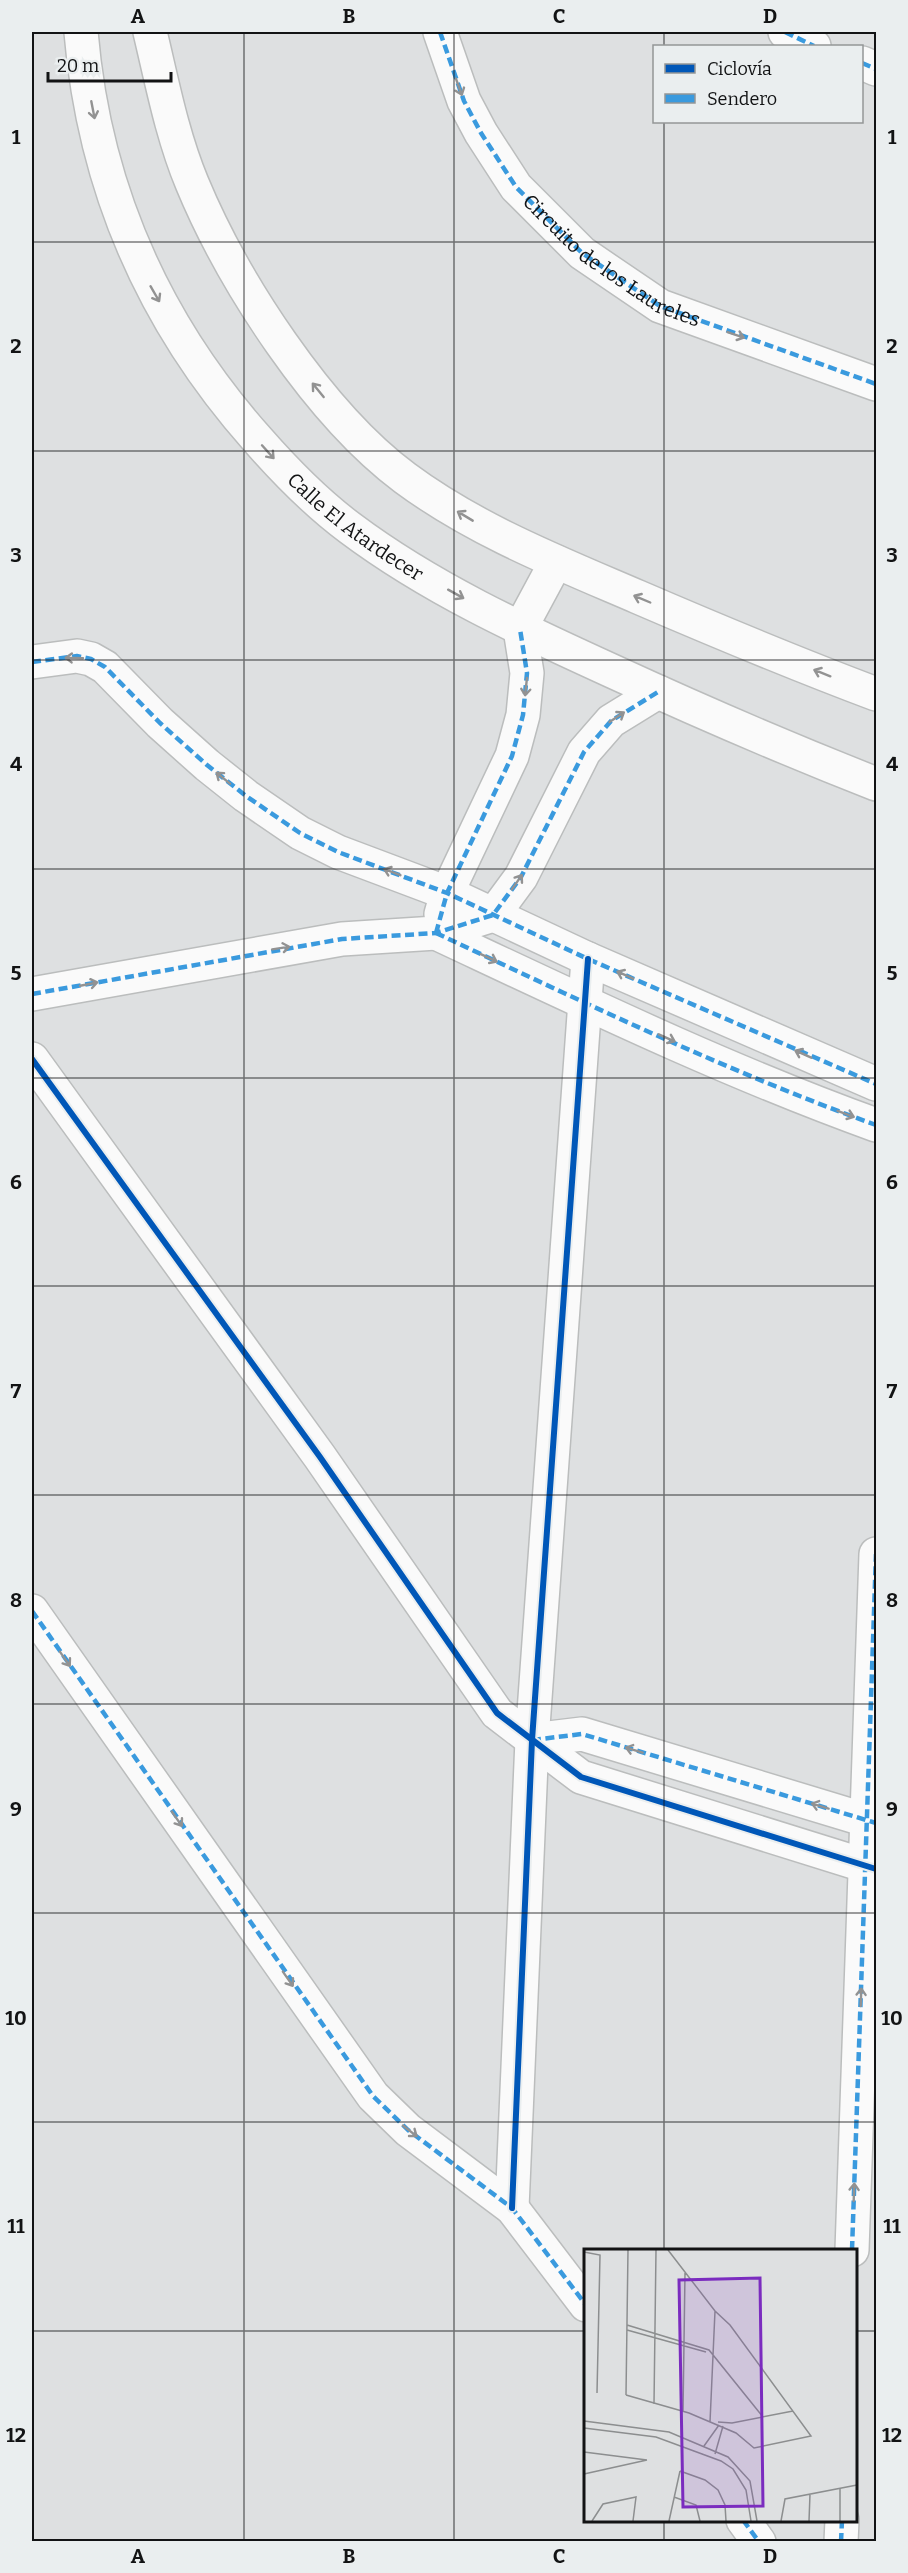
<svg xmlns="http://www.w3.org/2000/svg" width="908" height="2573" viewBox="0 0 908 2573" font-family="Bitter,serif">
<rect width="100%" height="100%" fill="#dee0e1"/>
<g fill="none" stroke-linecap="round" stroke-linejoin="round">
<g stroke="#bbbdbd" stroke-width="36">
<g id="minor">
<path id="s1" d="M81,32C94,187 153,322 257,439C285,471 315,502 350,528C430,588 522,630 612,671C699,711 787,749 876,784"/>
<path d="M150,32C162,82 172,135 192,183C233,282 319,414 405,478C475,530 559,563 638,597C717,631 796,664 876,694"/>
<path id="s2" d="M440,32L464,101L481,133L516,187L582,253L660,306L876,384"/>
<polyline points="785,32 814,46"/>
<polyline points="862,63 876,69"/>
<polyline points="32,662 77,656 91,659 105,667 160,723 207,765 246,796 300,833 338,852 447,893 588,959 876,1084"/>
<polyline points="441,914 447,893 512,756 523,715 527,673 520,629 556,562"/>
<path d="M436,933C581,1001 726,1071 876,1125"/>
<polyline points="32,994 342,939 436,933 493,915 521,877 584,752 611,721 658,692"/>
<polyline points="32,1059 320,1457 497,1713 581,1777 876,1869"/>
<polyline points="32,1611 373,2096 408,2130 512,2208 586,2305"/>
<polyline points="532,1740 582,1734 876,1823"/>
<polyline points="512,2208 532,1740 588,959"/>
<polyline points="852,2250 876,1554"/>
<polyline points="743,2520 759,2542"/>
<polyline points="841,2542 842,2520"/>
</g>
</g>
<use href="#minor" stroke="#fafafa" stroke-width="33"/>
<g stroke="#3a9ade" stroke-width="4.5" stroke-dasharray="9 4.5" stroke-linecap="butt">
<polyline points="440,32 464,101 481,133 516,187 582,253 660,306 876,384"/>
<polyline points="785,32 814,46"/>
<polyline points="862,63 876,69"/>
<polyline points="32,662 77,656 91,659 105,667 160,723 207,765 246,796 300,833 338,852 447,893 588,959 876,1084"/>
<path d="M436,933C581,1001 726,1071 876,1125"/>
<polyline points="436,933 447,893 512,756 523,715 527,673 520,629"/>
<polyline points="32,994 342,939 436,933 493,915 521,877 584,752 611,721 658,692"/>
<polyline points="32,1611 373,2096 408,2130 512,2208 586,2305"/>
<polyline points="532,1740 582,1734 876,1823"/>
<polyline points="852,2250 876,1554"/>
<polyline points="743,2520 759,2542"/>
<polyline points="841,2542 842,2520"/>
</g>
<g stroke="#eaeeef" stroke-width="10">
<g id="cycleway">
<polyline points="32,1059 320,1457 497,1713 581,1777 876,1869"/>
<polyline points="512,2208 532,1740 588,959"/>
</g>
</g>
<use href="#cycleway" stroke="#0057b8" stroke-width="6"/>
</g>
<defs><path id="oneway-shaft" d="M-6 0H5M1.5-3L5.5 0L1.5 3" fill="none" stroke-width="1.6" stroke-linecap="round" stroke-linejoin="round" transform="scale(1.5)"/></defs>
<g stroke="#929292">
<use href="#oneway-shaft" transform="translate(459 87) rotate(70)"/>
<use href="#oneway-shaft" transform="translate(93 110) rotate(79)"/>
<use href="#oneway-shaft" transform="translate(155 294) rotate(60)"/>
<use href="#oneway-shaft" transform="translate(736 335) rotate(19)"/>
<use href="#oneway-shaft" transform="translate(318 390) rotate(-129)"/>
<use href="#oneway-shaft" transform="translate(268 452) rotate(48)"/>
<use href="#oneway-shaft" transform="translate(465 516) rotate(-149)"/>
<use href="#oneway-shaft" transform="translate(456 594) rotate(29)"/>
<use href="#oneway-shaft" transform="translate(642 599) rotate(-157)"/>
<use href="#oneway-shaft" transform="translate(74 658) rotate(-178)"/>
<use href="#oneway-shaft" transform="translate(822 673) rotate(-158)"/>
<use href="#oneway-shaft" transform="translate(526 687) rotate(96)"/>
<use href="#oneway-shaft" transform="translate(617 717) rotate(-34)"/>
<use href="#oneway-shaft" transform="translate(223 778) rotate(-141)"/>
<use href="#oneway-shaft" transform="translate(392 872) rotate(-159)"/>
<use href="#oneway-shaft" transform="translate(517 882) rotate(-55)"/>
<use href="#oneway-shaft" transform="translate(281 948) rotate(-9)"/>
<use href="#oneway-shaft" transform="translate(489 958) rotate(25)"/>
<use href="#oneway-shaft" transform="translate(625 975) rotate(-156)"/>
<use href="#oneway-shaft" transform="translate(89 984) rotate(-11)"/>
<use href="#oneway-shaft" transform="translate(667 1038) rotate(24)"/>
<use href="#oneway-shaft" transform="translate(803 1054) rotate(-156)"/>
<use href="#oneway-shaft" transform="translate(846 1114) rotate(20)"/>
<use href="#oneway-shaft" transform="translate(65 1659) rotate(55)"/>
<use href="#oneway-shaft" transform="translate(634 1750) rotate(-163)"/>
<use href="#oneway-shaft" transform="translate(820 1806) rotate(-163)"/>
<use href="#oneway-shaft" transform="translate(177 1819) rotate(55)"/>
<use href="#oneway-shaft" transform="translate(288 1979) rotate(55)"/>
<use href="#oneway-shaft" transform="translate(861 1997) rotate(-88)"/>
<use href="#oneway-shaft" transform="translate(410 2131) rotate(38)"/>
<use href="#oneway-shaft" transform="translate(854 2192) rotate(-88)"/>
</g>
<path fill="none" stroke="#121314" stroke-width="1.5" stroke-opacity="0.55" d="M244,32V2542M454,32V2542M664,32V46M664,122V2250M32,242H876M32,451H876M32,660H876M32,869H876M32,1078H876M32,1286H876M32,1495H876M32,1704H876M32,1913H876M32,2122H876M32,2331H586M856,2331H876M664,2520V2542"/>
<g text-anchor="middle" dominant-baseline="central" stroke-width="4.5" stroke-linejoin="round" paint-order="stroke">
<g font-size="20" fill="#121314" stroke="#eaeeef">
<text stroke="none"><textPath href="#s2" startOffset="296">Circuito de los Laureles</textPath></text>
<text stroke="none"><textPath href="#s1" startOffset="584">Calle El Atardecer</textPath></text>
</g>
</g>
<g transform="translate(584 2249)">
<rect width="273" height="273" fill="#dee0e1"/>
<path fill="none" stroke="#8c8e8f" stroke-width="1.5" d="M0,3L16,6L13,144M43,76L125,101L179,168M43,81L122,103M42,146L105,164L152,184L170,199L227,187L146,76L131,62L84,1M42,146L44,1M70,155L72,1M99,162L101,24M0,172L85,183L144,208L166,232L173,272M126,173L131,62M134,173L148,174L209,162M0,179L72,188L137,212L149,220L162,241L167,272M120,197L135,176M0,203L63,211M131,205L139,177M96,222L121,231L134,241L141,256L142,272M0,225L63,211M90,248L112,256L116,272M8,272L19,255L52,248L49,272M85,272L96,222M197,272L201,250L273,236M225,272L226,245M256,272V239"/>
<path fill="#7b2cbf" fill-opacity="0.15" stroke="#7b2cbf" stroke-width="3" d="M176,29L179,257L99,258L95,31Z"/>
<rect width="273" height="273" fill="none" stroke="#121314" stroke-width="3"/>
</g>
<rect width="908" height="2573" fill="none" stroke="#eaeeef" stroke-width="66"/>
<rect x="653" y="45" width="210" height="78" fill="#eaeeef" stroke="#949697" stroke-width="1.5"/>
<rect x="665" y="64" width="30" height="9" fill="#0057b8" stroke="#949697" stroke-width="1.5"/>
<text x="707" y="75" font-size="18" fill="#121314">Ciclovía</text>
<rect x="665" y="94" width="30" height="9" fill="#3a9ade" stroke="#949697" stroke-width="1.5"/>
<text x="707" y="105" font-size="18" fill="#121314">Sendero</text>
<path d="M48 72v9h123v-9" fill="none" stroke="#121314" stroke-width="3"/>
<text x="57" y="72" font-size="18" fill="#121314" stroke="#eaeeef" stroke-width="4.5" paint-order="stroke">20 m</text>
<rect x="33" y="33" width="842" height="2507" fill="none" stroke="#121314" stroke-width="2"/>
<g font-size="20" text-anchor="middle" font-weight="bold" fill="#121314">
<text x="138" y="23">A</text>
<text x="349" y="23">B</text>
<text x="559" y="23">C</text>
<text x="770" y="23">D</text>
<text x="16" y="144">1</text>
<text x="892" y="144">1</text>
<text x="16" y="353">2</text>
<text x="892" y="353">2</text>
<text x="16" y="562">3</text>
<text x="892" y="562">3</text>
<text x="16" y="771">4</text>
<text x="892" y="771">4</text>
<text x="16" y="980">5</text>
<text x="892" y="980">5</text>
<text x="16" y="1189">6</text>
<text x="892" y="1189">6</text>
<text x="16" y="1398">7</text>
<text x="892" y="1398">7</text>
<text x="16" y="1607">8</text>
<text x="892" y="1607">8</text>
<text x="16" y="1816">9</text>
<text x="892" y="1816">9</text>
<text x="16" y="2025">10</text>
<text x="892" y="2025">10</text>
<text x="16" y="2233">11</text>
<text x="892" y="2233">11</text>
<text x="16" y="2442">12</text>
<text x="892" y="2442">12</text>
<text x="138" y="2563">A</text>
<text x="349" y="2563">B</text>
<text x="559" y="2563">C</text>
<text x="770" y="2563">D</text>
</g>
</svg>
